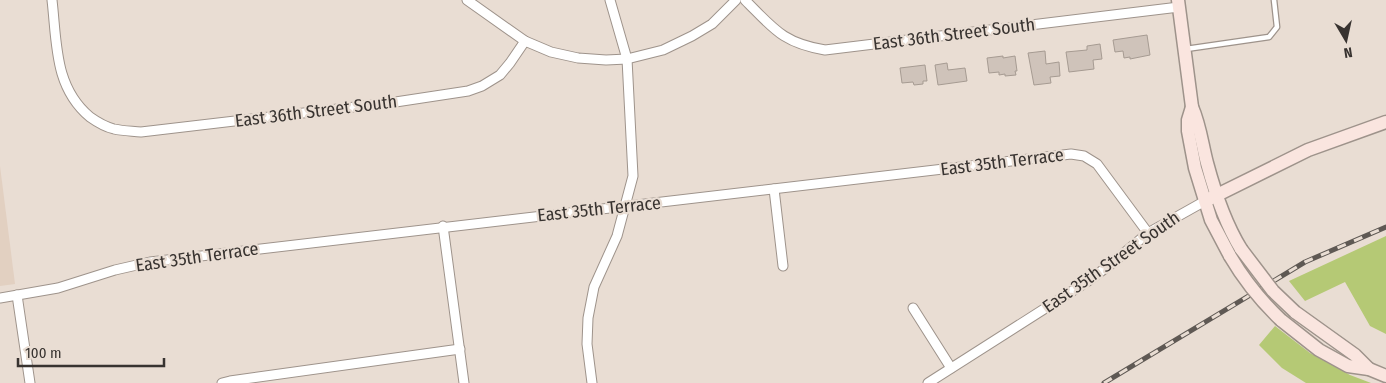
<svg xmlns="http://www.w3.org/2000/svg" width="1386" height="383" viewBox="0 0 1386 383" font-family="'Fira Sans Condensed',sans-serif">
<rect width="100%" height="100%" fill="#e9ddd3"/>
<polygon fill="#e2d0c1" points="0,166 15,284 0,286"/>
<g fill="#b5c975">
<polygon points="1386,236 1386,334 1370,326 1345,282 1305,301 1289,281"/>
<polygon points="1275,326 1310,353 1350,375 1371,383 1306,383 1282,368 1259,345"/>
</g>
<g fill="#cfc3ba" stroke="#a69b92">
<polygon points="1147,35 1150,55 1130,59 1130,57 1124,58 1123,51 1115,52 1113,40"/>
<polygon points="1100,44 1102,59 1093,60 1094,69 1069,72 1066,52 1087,50 1087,46"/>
<polygon points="1045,51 1046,64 1059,62 1060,76 1050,77 1051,83 1034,85 1028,53"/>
<polygon points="1003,56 1003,58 1015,56 1017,71 1015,71 1016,75 1005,76 1005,74 999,75 999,72 989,73 987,58"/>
<polygon points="947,63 948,70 965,68 967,81 938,85 935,65"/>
<polygon points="925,65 927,81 923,81 923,84 914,85 913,82 902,83 900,68"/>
</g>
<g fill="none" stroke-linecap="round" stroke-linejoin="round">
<g stroke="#9e938b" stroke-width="7">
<polyline id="service" points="1186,49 1269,37 1277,27 1274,0"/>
</g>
<g stroke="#9e938b" stroke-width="11">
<g id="minor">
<path d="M52,0C57,43 54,87 90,117C97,122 106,127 114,129C123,131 132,131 141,132L389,103L468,91L482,86L500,75L510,63L525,41"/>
<polyline points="467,0 525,41 551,52 578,58 606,60 627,59 663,50 692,36 712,24 736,0"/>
<path d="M745,0C774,29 783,43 825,50L1179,7"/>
<polyline points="774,189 783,266"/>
<polyline points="443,226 464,383"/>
<polyline points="17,295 30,383"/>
<polyline points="0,298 58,288 115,270 150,262 1071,154 1084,156 1097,164 1148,233"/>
<polyline points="913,308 951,368"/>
<polyline points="222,383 230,381 460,349"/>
<polyline points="592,383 587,344 588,318 594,287 617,236 633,176 627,59 610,0"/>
<polyline points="928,383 1088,281 1111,264 1148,233 1205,201"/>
</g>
</g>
<g stroke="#9e938b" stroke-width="15">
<g id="secondary">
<path d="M1178,0L1192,107C1200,125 1202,144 1207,163C1215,193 1225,223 1241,249"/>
<polyline points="1192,107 1188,120 1188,131 1195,168 1211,220 1230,256"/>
<polyline points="1205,201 1308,150 1386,122"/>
<polyline points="1295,312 1355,355 1369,369"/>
<polyline points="1281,320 1319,350 1348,366 1369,369 1386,376"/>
</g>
</g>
<use href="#service" stroke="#fff" stroke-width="4.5"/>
<use href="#minor" stroke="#fff" stroke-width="9"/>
<use href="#secondary" stroke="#fae5df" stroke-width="12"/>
<g stroke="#5f5954" stroke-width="5">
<polyline id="rail" points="1104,383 1305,262 1386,227"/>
</g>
<use href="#rail" stroke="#e9ddd3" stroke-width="3" stroke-dasharray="9" stroke-linecap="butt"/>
<g stroke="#9e938b" stroke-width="15" stroke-linecap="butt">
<g id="secondary-bridge">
<polyline points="1241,249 1273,291 1295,312"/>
<path d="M1230,256C1244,280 1261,301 1281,320"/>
</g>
</g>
<use href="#secondary-bridge" stroke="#fae5df" stroke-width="12"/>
</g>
<g text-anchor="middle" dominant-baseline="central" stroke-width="4.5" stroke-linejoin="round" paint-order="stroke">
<g font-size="18" fill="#383330" stroke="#e9ddd3">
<text transform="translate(954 34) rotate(-7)">East 36th Street South</text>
<text transform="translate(316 111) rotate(-7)">East 36th Street South</text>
<text transform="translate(1002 162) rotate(-7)">East 35th Terrace</text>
<text transform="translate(599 209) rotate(-6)">East 35th Terrace</text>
<text transform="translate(197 257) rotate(-8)">East 35th Terrace</text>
<text transform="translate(1111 262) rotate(-35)">East 35th Street South</text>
</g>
</g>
<g transform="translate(1346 40) rotate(171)" stroke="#e9ddd3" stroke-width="4" paint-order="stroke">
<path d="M0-4L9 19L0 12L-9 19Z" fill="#383330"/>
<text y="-8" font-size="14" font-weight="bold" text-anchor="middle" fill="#383330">N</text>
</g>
<path d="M18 358v8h146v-8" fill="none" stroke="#383330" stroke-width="2.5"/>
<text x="25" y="358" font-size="15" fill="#383330" stroke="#e9ddd3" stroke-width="4" paint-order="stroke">100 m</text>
</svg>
